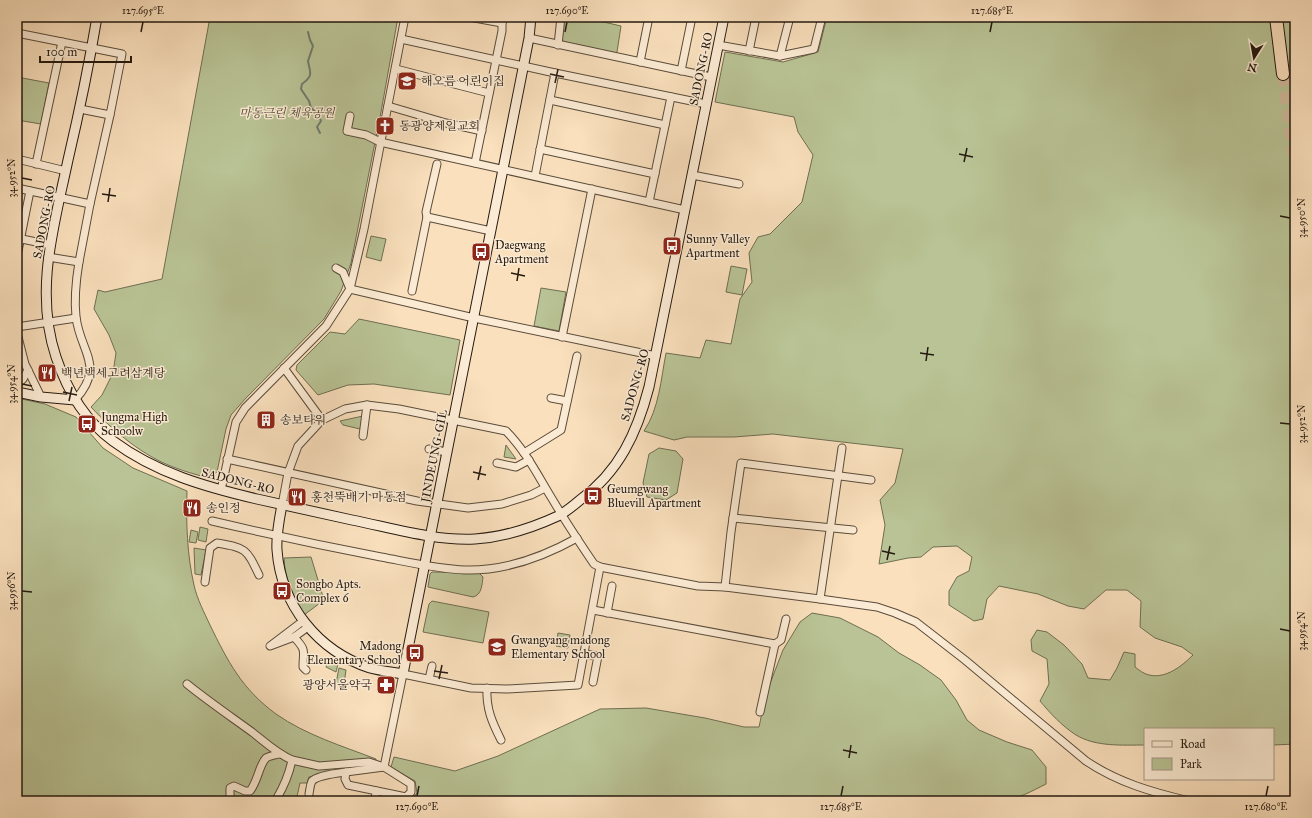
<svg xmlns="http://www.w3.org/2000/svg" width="1312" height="818" viewBox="0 0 1312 818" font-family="'IM FELL Great Primer','Noto Serif KR',serif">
<rect width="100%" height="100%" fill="#fae0bd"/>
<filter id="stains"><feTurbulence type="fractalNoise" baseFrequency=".005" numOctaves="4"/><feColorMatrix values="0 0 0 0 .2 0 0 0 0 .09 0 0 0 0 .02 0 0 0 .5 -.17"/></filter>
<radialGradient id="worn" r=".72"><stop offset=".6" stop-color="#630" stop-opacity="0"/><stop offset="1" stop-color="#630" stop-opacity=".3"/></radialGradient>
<g fill="#b9c395" stroke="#6f6e52">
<path d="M210,17H398L381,112L351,263L341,291L324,319L246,398L231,415L226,429L217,472L208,478C198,475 186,472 176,468C144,457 113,431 91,407L102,395L113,373L116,353L109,335L94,309L98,290L105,292L162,279Z"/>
<polygon points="563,17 582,17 621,26 617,52 614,54 564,43 562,39"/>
<path d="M827,17H1295V744L1273,745V729H1145V745C1122,745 1096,747 1076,735C1062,726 1050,713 1040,701L1049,684L1047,659L1032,651L1031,640L1037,630L1047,632L1064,645L1082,664L1088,678L1110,680L1117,668L1124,652L1135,654V667C1139,670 1144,674 1149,675C1166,679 1182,666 1193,655L1182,647L1155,638L1140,627L1141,601L1127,590H1106L1084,609L1068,606L1038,594L999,586L987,599L983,619L974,621L949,605V591L957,577L969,571L972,557L957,546L933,547L921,557L908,558L879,564L885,525L880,500L895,483L903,449L773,434L734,437H687L674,440L644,431C659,409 661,379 666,353L700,358L706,340L731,344L740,299L752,282L749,253L758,237L770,234L802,202L813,155L798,132L794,117L715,102L725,52L783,62L818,52Z"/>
<polygon points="17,77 49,83 41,124 17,120"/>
<polygon points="371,236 386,239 381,261 366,257"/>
<polygon points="731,266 747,269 742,295 726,292"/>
<polygon points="541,288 566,292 559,331 534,326"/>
<polygon points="359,319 460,340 450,395 374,384 348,385 318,395 296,370 297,365 330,332 345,334"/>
<path d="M17,398L45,404L76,417L103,448L133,468L187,491C186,522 187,555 194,585C197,599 204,612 210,625C228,662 242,689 276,714C306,735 342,746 376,759V761L309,777L307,783H300L296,801H17Z"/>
<polygon points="363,416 360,429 343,425 340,421"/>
<polygon points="506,445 516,459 504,457"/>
<polygon points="659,448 676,451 683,459 677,493 666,500 647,497 643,483 649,454"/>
<polygon points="200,527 208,529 206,542 198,540"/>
<polygon points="191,530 198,532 196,543 189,542"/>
<polygon points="194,548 206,550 201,575 195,574"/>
<path d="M311,557L324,600L304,615C293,597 285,579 284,558Z"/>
<path d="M432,572L479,573L483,577C482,584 482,595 473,597L428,587L430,574Z"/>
<polygon points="432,601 489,612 483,643 423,632 429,604"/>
<path d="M812,613L840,618L878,637L899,653L920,665L941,680L956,700L967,720L979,730L1007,742L1032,750L1046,767V784C1032,791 1018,799 1002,801H410L417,793L415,781L391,767L394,757L455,771L498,756L600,709L646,708L705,718L744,727H759L766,694L783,650L800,622Z"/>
<polygon points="558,633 570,635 568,648 556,646"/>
<polygon points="328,659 338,664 336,672 326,667"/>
<polygon points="339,668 346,670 344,684 336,683"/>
</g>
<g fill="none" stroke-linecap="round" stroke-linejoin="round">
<path stroke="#6e7c6f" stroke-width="2" d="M308,32L310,40L313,46L308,61C310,73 314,75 302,84L301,89L309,101L311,108L317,113L321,121L317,127L320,133"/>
<polyline stroke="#cfb89a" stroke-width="12" stroke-dasharray="12 6" stroke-linecap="butt" points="1283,74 1295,169"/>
<g stroke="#5a4c3b" stroke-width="9">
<g id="street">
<polyline points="469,17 502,23"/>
<polyline points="603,17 604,17"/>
<polyline points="17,33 122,54 110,115 80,109"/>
<polyline points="529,38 711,77"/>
<polyline points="401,39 555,73 706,104"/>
<polyline points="558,45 561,17"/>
<polyline points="718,45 780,56 814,49 822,17"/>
<polyline points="749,51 756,17"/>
<polyline points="780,56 790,17"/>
<polyline points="640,62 649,17"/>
<polyline points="396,69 489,93"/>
<polyline points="681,71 692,17"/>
<polyline points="550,100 665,125"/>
<polyline points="388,106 446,123 482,131"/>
<polyline points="350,116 347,131 366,135 380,142 685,210"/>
<polyline points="540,149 655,174"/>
<polyline points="17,159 66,171"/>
<polyline points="475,163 502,31 502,17"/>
<polyline points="36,164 62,42"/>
<polyline points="437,164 426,212 427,217 491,231"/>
<polyline points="692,175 739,184"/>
<polyline points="535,176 555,73"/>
<polyline points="17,188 90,204 110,115"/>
<polyline points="649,202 671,97"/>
<polyline points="17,238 51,245"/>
<polyline points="17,256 30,191"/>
<polyline points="48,257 79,262 90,204"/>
<polyline points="336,268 343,272 350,289 474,318 656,356"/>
<polyline points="412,291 427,217"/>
<polyline points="17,327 76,318"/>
<polyline points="17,333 25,364 41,397"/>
<polyline points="562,337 592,189"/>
<polyline points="17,385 23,379 28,370"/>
<polyline points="551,398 567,401"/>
<path d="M75,400C106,366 80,352 76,317C74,298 76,280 79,262"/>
<path d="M322,420L345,409L367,405L399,409L506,431C525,450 537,474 551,497C564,519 579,542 594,564L600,567L578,685L507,689L471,688L403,674L384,767"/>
<polyline points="363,436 367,405"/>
<polyline points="429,449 447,452"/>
<polyline points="524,453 561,430 577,356"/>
<polyline points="227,459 417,501 468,508 502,504 531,495 545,488"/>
<polyline points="497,463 516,467 529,460"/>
<polyline points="221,490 236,422 245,408 326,326 350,289 364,229 405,17"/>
<polyline points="282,505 288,473 298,446 322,420 284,368"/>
<polyline points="733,518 853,530"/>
<path d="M212,521C268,534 324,546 381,557C408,562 437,569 465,570C504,571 543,557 577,538"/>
<polyline points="600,567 698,586 725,587 820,599 842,448"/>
<path d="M205,582L210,548L217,543C246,548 246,548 259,575"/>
<polyline points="725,587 731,532 741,463 871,480"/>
<path d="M820,599L877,607L895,613L916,622L965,660L1086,761C1119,783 1152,792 1189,801"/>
<polyline points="593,610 775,644"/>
<polyline points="607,613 612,586"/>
<polyline points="303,621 270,646 294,637 308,627"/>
<path d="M294,637C307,651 303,650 303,667L306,670"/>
<polyline points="584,654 598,656 593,682"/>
<polyline points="429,679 432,666"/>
<path d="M187,684C208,701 230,716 252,732C265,742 276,753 292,760"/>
<path d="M487,688C486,709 492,722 501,740"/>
<polyline points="760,712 775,644 781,640 786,619"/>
<path d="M309,794C310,789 310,785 312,781C318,775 338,773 346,772"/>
<path d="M277,798C284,786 289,775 292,760L319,766L369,762L384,767L411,784V792L406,797L348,785L345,779L346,772L384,767"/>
<path d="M233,801L230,796V788L234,786L245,791H250C258,781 259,765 266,758C269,756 275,755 279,754"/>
<polyline points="375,801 376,791"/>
</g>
</g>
<g stroke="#251a10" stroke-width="11">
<g id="secondary">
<path d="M97,17C89,65 79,113 68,160C54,226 34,291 56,357C67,390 84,420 113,441C156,473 206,487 257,499C289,506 321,513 352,520C392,528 434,541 475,539C504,537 532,528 558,516C566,512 573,506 580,500C619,472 637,433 649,387L724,17"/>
<polyline points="17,392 41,397 75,400"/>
<path d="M282,505C279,520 276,535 277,550C281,605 318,651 370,668C381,671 392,672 403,674L529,38L531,17"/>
</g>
</g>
<g stroke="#251a10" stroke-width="14">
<polyline id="highway" points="1276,17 1283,74"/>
</g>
<use href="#street" stroke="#fcebd4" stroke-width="7"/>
<use href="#secondary" stroke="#fcebd4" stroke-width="9"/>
<use href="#highway" stroke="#fae0bd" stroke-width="12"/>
</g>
<path fill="none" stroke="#251a10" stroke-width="1.5" d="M141,32L143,22M565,32L567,22M990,32L992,22M550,74L564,77M555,83L558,69M959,154L973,157M964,162L967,148M22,178L32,180M102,194L116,196M108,202L110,188M1280,216L1290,218M511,273L525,276M517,281L519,268M920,353L934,355M926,361L928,347M22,384L32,386M63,392L77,395M69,401L72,387M1280,423L1290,424M473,472L486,475M478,480L481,466M882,551L895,554M887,560L890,546M22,591L32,592M1280,629L1290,631M434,671L448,673M439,679L442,665M843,750L857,753M849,758L851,745M417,796L419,786M841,796L843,786M1266,796L1268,786"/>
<defs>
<g id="school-square" transform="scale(1)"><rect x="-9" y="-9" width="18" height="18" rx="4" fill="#8f2418" stroke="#fcebd4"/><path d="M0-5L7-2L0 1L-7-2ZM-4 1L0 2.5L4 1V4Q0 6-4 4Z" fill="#fff"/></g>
<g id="church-square" transform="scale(1)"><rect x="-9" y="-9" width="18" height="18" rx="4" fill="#8f2418" stroke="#fcebd4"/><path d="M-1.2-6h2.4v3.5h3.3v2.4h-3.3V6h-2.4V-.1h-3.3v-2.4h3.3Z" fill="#fff"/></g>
<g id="bus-square" transform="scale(1)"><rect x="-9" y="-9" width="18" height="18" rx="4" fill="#8f2418" stroke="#fcebd4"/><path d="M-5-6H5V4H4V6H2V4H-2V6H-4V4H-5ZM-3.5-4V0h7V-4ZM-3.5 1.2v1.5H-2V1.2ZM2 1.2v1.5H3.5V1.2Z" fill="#fff"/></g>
<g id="restaurant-square" transform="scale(1)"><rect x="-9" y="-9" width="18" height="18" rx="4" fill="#8f2418" stroke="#fcebd4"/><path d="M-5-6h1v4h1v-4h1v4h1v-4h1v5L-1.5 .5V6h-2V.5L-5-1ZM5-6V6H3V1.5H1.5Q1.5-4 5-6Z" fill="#fff"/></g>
<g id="building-square" transform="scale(1)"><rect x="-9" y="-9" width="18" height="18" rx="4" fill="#8f2418" stroke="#fcebd4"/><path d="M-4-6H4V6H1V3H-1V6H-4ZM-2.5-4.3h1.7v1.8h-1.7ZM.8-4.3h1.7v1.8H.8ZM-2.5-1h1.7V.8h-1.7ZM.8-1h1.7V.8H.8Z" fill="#fff"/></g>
<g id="pharmacy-square" transform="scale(1)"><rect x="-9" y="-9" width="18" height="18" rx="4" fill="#8f2418" stroke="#fcebd4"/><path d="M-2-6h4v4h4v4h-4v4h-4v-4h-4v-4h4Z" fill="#fff"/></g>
</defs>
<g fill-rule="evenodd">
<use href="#school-square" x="407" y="81"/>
<use href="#church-square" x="385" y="126"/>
<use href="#bus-square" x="672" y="246"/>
<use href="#bus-square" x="481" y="252"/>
<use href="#restaurant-square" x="47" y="373"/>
<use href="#building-square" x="266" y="420"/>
<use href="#bus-square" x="87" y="424"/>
<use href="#bus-square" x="593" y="496"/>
<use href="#restaurant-square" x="297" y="497"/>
<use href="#restaurant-square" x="192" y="508"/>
<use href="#bus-square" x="282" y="591"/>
<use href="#school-square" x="497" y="647"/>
<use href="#bus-square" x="415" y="653"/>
<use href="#pharmacy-square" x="386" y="685"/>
</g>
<g text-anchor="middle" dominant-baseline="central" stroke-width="3" stroke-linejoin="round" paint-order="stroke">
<g font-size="12" fill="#251a10" stroke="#fcebd4">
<text transform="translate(701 69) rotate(-78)">SADONG-RO</text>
<text transform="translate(44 222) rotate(-79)">SADONG-RO</text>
<text transform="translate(635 385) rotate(-74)">SADONG-RO</text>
<text transform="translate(434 456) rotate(-79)">JINDEUNG-GIL</text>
<text transform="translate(238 481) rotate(14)">SADONG-RO</text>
</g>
<g font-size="12" fill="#251a10" stroke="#fcebd4" text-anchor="start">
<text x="421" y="81">해오름 어린이집</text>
<text x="399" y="126">동광양제일교회</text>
<text x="686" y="239">Sunny Valley<tspan x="686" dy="14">Apartment</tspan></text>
<text x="495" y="245">Daegwang<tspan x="495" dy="14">Apartment</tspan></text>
<text x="61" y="373">백년백세고려삼계탕</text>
<text x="101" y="417">Jungma High<tspan x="101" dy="14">Schoolw</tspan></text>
<text x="280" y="420">송보타워</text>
<text x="607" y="489">Geumgwang<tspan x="607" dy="14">Bluevill Apartment</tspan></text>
<text x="311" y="497">홍천뚝배기 마동점</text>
<text x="206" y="508">송인정</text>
<text x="296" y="584">Songbo Apts.<tspan x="296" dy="14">Complex 6</tspan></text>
<text x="511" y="640">Gwangyang madong<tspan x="511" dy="14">Elementary School</tspan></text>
<text x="401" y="646" text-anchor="end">Madong<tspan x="401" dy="14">Elementary School</tspan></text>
<text x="372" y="685" text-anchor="end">광양서울약국</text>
</g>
<g font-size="12" font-style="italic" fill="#514d38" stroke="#fcebd4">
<text x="287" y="113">마동근린 체육공원</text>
</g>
</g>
<rect width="1312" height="818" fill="none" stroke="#fae0bd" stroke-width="44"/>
<rect x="1144" y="728" width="130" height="52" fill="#fcebd4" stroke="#a69786"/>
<rect x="1152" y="741" width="20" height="6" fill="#fcebd4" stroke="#a69786"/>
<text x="1180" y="748" font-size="12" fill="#251a10">Road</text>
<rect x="1152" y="758" width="20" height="12" fill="#b9c395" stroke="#a69786"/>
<text x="1180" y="768" font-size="12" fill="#251a10">Park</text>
<g transform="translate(1254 58) rotate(191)" stroke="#fcebd4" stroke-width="3" paint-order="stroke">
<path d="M0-3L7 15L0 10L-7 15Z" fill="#251a10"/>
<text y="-6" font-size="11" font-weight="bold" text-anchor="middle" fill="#251a10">N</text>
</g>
<path d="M40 56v6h91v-6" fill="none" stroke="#251a10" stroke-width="2"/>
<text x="46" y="56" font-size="12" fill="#251a10" stroke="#fcebd4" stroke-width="3" paint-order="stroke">100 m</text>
<rect x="22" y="22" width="1268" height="774" fill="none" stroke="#251a10" stroke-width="1.5"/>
<g font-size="10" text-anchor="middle" fill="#251a10">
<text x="143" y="14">127.695°E</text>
<text x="567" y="14">127.690°E</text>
<text x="992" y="14">127.685°E</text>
<text transform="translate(11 178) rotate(-90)" y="4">34.952°N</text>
<text transform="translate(1301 218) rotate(-90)" y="4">34.950°N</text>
<text transform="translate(11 384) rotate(-90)" y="4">34.954°N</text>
<text transform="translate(1301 424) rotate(-90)" y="4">34.952°N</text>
<text transform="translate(11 591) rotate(-90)" y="4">34.956°N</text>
<text transform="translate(1301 631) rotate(-90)" y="4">34.954°N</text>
<text x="417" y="810">127.690°E</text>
<text x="841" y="810">127.685°E</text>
<text x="1266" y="810">127.680°E</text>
</g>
<rect width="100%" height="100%" filter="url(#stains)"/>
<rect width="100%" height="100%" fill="url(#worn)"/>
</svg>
